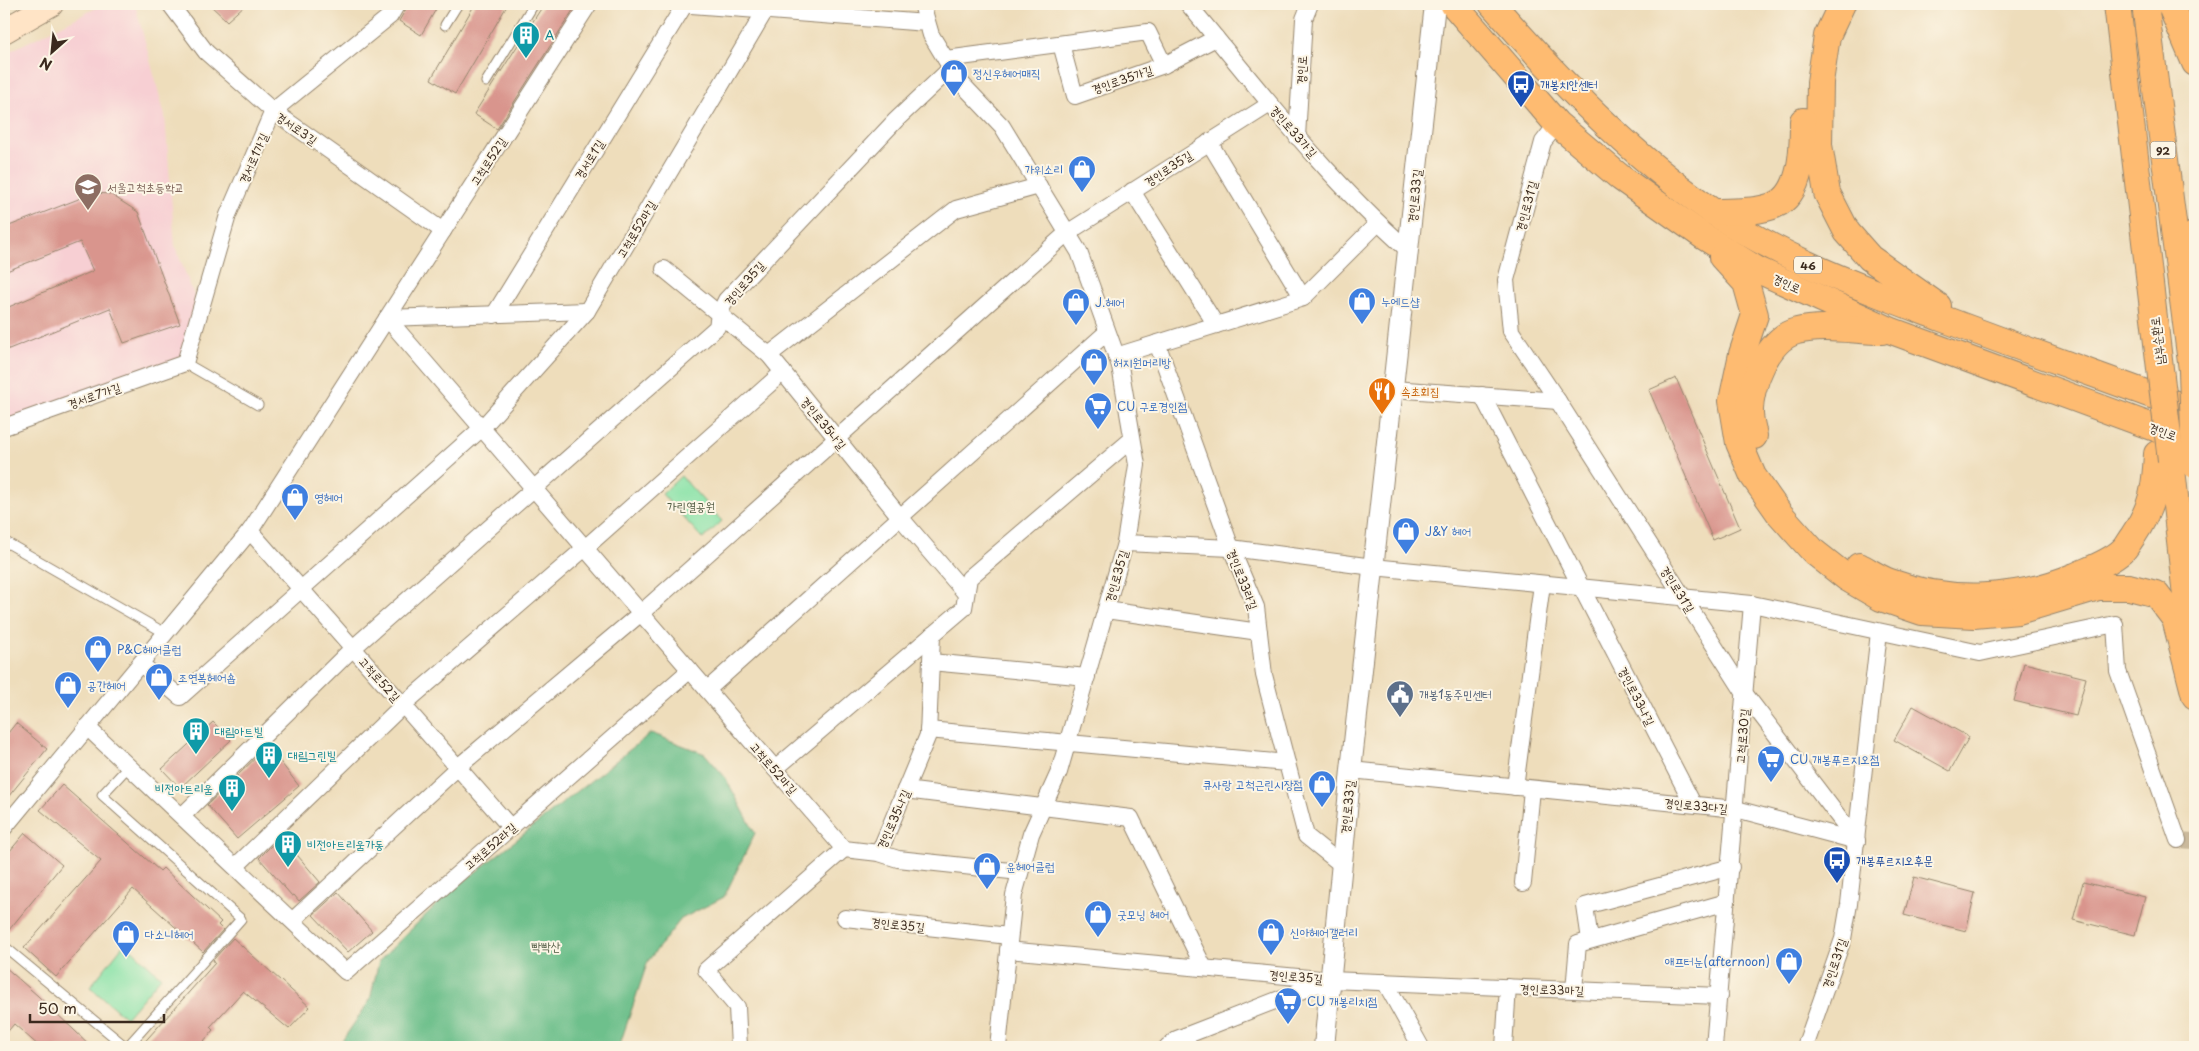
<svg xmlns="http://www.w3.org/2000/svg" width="2199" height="1051" viewBox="0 0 2199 1051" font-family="'Playpen Sans','Poor Story',sans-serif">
<rect width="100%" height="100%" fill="#fcf5e5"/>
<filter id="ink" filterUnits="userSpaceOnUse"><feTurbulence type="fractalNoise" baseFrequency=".02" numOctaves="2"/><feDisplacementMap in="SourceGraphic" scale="10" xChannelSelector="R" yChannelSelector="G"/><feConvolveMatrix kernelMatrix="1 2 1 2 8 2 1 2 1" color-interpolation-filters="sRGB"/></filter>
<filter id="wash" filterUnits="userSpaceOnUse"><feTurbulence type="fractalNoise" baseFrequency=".0096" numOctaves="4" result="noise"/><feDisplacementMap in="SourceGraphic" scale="20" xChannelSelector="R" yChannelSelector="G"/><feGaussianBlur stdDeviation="1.12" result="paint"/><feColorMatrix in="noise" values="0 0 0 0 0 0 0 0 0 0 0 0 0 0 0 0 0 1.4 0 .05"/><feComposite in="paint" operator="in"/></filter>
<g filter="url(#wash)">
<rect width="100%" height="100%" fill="#edb"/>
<polygon fill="#f7cfd3" points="104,4 135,4 165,116 175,246 200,311 185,363 4,427 4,54"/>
<g fill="#88e2a7" stroke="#628662">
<polygon points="681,476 722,521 703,539 662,494"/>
<polygon points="125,943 161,977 126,1018 90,987"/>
</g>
<polygon fill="#6ec08c" stroke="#547555" points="651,733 705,754 725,777 755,833 724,897 681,919 648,961 619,1047 338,1047 370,1000 379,961 443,898"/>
<g id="blocks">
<g fill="#d9958d">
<polygon points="209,4 246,4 227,21"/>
<polygon points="409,4 439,4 421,35 399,21"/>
<polygon points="475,4 508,4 455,94 431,79"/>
<polygon points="544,4 577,4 497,129 474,114"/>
<polygon points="94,193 110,194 138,212 180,324 124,343 110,308 4,351 4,309 93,271 80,242 4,272 4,228"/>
<polygon points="1676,378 1740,528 1713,540 1649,390"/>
<polygon points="2024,663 2086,678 2076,716 2014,701"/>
<polygon points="1913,706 1969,737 1950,771 1894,740"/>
<polygon points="213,722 231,740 180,788 162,769"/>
<polygon points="16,723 47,749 4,802 4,738"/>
<polygon points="268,746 299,786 237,839 207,805"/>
<polygon points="62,785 160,871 163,868 221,922 218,925 223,930 203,952 133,889 56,977 24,948 101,861 40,810"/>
<polygon points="25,833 62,865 4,936 4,858"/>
<polygon points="281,836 320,882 299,901 294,895 292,896 259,858"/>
<polygon points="1914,877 1975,893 1966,931 1904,915"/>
<polygon points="2083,882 2145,897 2135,935 2073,920"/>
<polygon points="338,892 372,931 348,952 313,915"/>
<polygon points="233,938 310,1007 289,1029 243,991 210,1027 213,1030 199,1047 140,1047 215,963 213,960"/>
<polygon points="4,966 38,996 92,1047 40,1047 14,1024 4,1036"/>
</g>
</g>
</g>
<g filter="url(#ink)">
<use href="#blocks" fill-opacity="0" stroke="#94846c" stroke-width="1"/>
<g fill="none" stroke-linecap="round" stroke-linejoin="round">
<polyline stroke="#cab99c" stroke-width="16" stroke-dasharray="16 8" stroke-linecap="butt" points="2178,840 2195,841"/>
<g stroke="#94846c" stroke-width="11">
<g id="service">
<polyline points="445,25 458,4"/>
<polyline points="486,82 534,4"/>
<polyline points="185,363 258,405"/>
<polyline points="4,541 165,633"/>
<polyline points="4,946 126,1047"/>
<polyline points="127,1047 241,919 102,795 128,767"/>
</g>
</g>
<g stroke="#94846c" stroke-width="18">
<g id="minor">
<polyline points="170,4 206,52 273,111 443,231"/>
<polyline points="678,4 927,23"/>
<polyline points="922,4 931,35 951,68 962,84 1002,126 1079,252 1120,366 1137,465 1125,543 1059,772 1031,834 1014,895 998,1047"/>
<path d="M1188,4C1258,88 1325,177 1408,250"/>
<polyline points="1061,44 1075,96 1164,65 1216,38"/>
<polyline points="946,59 1148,32 1164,65"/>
<polyline points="1557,124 1543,142 1506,280 1511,331 1558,401 1745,694 1857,841"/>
<polyline points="1297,137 1304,19 1310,4"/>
<polyline points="1209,142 1303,298"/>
<polyline points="1132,191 1216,325"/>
<polyline points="664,269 769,355 900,517 966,594"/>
<polyline points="494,315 685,4"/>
<polyline points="387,318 844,849 706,970 737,1007 739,1047"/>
<polyline points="387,318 587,311"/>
<polyline points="1157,343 1231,548 1256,607 1264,675 1306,836 1342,865"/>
<polyline points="769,355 956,209 1039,186"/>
<polyline points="1116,356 1303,298 1378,223"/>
<polyline points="1393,389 1558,401"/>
<polyline points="1482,395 1693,804"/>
<polyline points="4,427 185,363 228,215 273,111 390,16 397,4"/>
<polyline points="250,531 511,828"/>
<polyline points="1125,543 1231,548 1373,567 1752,604 1980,653 2115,624 2118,671 2178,840"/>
<polyline points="1106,610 1259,632"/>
<polyline points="931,662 1087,677"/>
<polyline points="141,664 180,697 482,428 587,311 765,11 764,4"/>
<polyline points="707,690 1107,332"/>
<polyline points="87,727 346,972 690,670"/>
<polyline points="928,730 1287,763"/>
<polyline points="775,769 964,608 969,578 1132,439"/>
<polyline points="1351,770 1736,809 1857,841"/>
<polyline points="1515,787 1542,584"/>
<polyline points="905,790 1131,818 1204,968"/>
<polyline points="182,816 353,648 717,327 719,314 726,300 896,120 951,68"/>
<polyline points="4,828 250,531 589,4"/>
<polyline points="844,849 879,853 928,735 932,635"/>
<polyline points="879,853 898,859 1020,872"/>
<polyline points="236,866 403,705 585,548 783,372"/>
<polyline points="1523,883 1532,789"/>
<polyline points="845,918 1009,936"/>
<polyline points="293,920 458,767 641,613 1067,233 1270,104"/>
<polyline points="1590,940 1585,906 1731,867"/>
<polyline points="1008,950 1330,980 1719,996"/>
<polyline points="1385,982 1421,1047"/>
<polyline points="1574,990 1578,944 1727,902"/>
<polyline points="1167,1047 1177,1039 1326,981"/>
<polyline points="1504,1047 1508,987"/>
<polyline points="1714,1047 1752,604"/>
<polyline points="1805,1047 1843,939 1849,904 1879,632"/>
</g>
</g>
<g stroke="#94846c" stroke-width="22">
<polyline id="tertiary" points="1324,1047 1351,770 1435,4"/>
</g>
<g stroke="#94846c" stroke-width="26">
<polyline id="secondary" points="4,31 51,4"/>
</g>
<g stroke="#94846c" stroke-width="28">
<g id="primary">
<polyline points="1453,4 1557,124 1621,178 1703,236 1756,269 1892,331 2188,440"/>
<path d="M1492,4C1560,81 1627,152 1712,211C1782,259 1862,288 1941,318C2026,350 2111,380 2195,411"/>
<polyline points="1842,4 1827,36 1820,82 1819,145 1827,193 1847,232 1870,258 1938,306"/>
<polyline points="2117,4 2161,377"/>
<polyline points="2145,4 2192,370"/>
<polyline points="2170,4 2195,63"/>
<path d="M1713,212C1733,211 1756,213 1775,205C1803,194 1803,146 1803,121"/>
<polyline points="1722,257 1746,283 1755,315 1742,354 1732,401 1739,443 1753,476 1779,513 1814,552 1847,578 1881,598 1922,612 1974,615 2018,611 2098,587 2129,587 2156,594 2175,619 2195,696"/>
<polyline points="2186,273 2192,238 2195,234"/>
<path d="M1754,436C1753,429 1750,421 1750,413C1749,386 1768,338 1797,331C1823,324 1855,331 1882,331"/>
<polyline points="2171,460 2191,641"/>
<path d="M1859,566C1869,571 1879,578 1890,582C1950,604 2017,600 2075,576C2090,569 2109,563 2122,551C2126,548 2129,541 2133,536C2153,506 2155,489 2157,454"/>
</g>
</g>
<use href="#service" stroke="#fff" stroke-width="9"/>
<use href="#minor" stroke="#fff" stroke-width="16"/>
<use href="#tertiary" stroke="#fff" stroke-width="20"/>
<use href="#secondary" stroke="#ffe4c6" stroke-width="24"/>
<use href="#primary" stroke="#febb71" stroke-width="26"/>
<g stroke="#94846c" stroke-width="28" stroke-linecap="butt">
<g id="primary-bridge">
<polyline points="2192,370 2195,465"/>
<polyline points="2161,377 2171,460"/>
</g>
</g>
<use href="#primary-bridge" stroke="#febb71" stroke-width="26"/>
</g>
</g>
<defs>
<g id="building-pin" transform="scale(1.4375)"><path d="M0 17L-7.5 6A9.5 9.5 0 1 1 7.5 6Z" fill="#0f9aa8" stroke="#fcf5e5"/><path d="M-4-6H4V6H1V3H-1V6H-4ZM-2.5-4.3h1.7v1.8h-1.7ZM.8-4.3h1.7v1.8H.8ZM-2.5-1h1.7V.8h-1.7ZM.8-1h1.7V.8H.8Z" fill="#fff"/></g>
<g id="shop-pin" transform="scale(1.4375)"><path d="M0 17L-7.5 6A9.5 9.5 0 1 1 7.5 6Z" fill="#3f7fe0" stroke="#fcf5e5"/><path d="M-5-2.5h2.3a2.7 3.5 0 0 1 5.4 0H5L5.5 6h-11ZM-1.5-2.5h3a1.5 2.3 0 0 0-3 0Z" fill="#fff"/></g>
<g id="bus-pin" transform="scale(1.4375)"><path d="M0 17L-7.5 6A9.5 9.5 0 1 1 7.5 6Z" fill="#1a4fb4" stroke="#fcf5e5"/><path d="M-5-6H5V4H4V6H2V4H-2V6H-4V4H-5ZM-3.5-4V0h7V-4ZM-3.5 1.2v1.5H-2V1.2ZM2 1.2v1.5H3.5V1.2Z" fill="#fff"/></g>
<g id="school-pin" transform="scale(1.4375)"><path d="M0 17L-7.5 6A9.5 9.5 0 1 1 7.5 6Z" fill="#8d6e63" stroke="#fcf5e5"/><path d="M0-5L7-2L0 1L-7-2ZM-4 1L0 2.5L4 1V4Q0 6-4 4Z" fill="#fff"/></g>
<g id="restaurant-pin" transform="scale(1.4375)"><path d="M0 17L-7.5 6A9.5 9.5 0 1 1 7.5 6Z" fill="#e8710a" stroke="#fcf5e5"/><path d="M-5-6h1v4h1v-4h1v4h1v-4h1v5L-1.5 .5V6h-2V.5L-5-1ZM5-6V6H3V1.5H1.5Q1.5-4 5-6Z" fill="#fff"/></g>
<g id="supermarket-pin" transform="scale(1.4375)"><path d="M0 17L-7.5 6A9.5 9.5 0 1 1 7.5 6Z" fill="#3f7fe0" stroke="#fcf5e5"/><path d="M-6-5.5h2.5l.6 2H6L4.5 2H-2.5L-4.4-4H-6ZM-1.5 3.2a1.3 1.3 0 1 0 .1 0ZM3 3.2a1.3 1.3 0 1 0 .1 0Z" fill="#fff"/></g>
<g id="civic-pin" transform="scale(1.4375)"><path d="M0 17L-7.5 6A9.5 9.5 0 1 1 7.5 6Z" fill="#5c6f8a" stroke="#fcf5e5"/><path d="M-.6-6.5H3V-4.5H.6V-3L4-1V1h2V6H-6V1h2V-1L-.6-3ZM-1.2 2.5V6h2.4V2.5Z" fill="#fff"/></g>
</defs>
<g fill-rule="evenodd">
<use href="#building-pin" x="526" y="35"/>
<use href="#shop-pin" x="954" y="73"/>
<use href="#bus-pin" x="1521" y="84"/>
<use href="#shop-pin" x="1082" y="169"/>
<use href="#school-pin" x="88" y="187"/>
<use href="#shop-pin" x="1362" y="301"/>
<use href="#shop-pin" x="1076" y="302"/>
<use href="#shop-pin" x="1094" y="362"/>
<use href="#restaurant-pin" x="1382" y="391"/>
<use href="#supermarket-pin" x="1098" y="406"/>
<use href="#shop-pin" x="295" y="497"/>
<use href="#shop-pin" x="1406" y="531"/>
<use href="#shop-pin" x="98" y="649"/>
<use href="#shop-pin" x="159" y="677"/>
<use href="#shop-pin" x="68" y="685"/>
<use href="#civic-pin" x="1400" y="694"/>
<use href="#building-pin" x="196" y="731"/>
<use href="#building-pin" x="269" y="755"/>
<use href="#supermarket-pin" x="1771" y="759"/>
<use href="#shop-pin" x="1322" y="784"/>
<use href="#building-pin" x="232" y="788"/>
<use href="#building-pin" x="288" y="844"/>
<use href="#bus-pin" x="1837" y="860"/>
<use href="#shop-pin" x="987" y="866"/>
<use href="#shop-pin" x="1098" y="914"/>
<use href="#shop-pin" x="1271" y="932"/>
<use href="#shop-pin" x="126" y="934"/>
<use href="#shop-pin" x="1789" y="961"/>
<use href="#supermarket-pin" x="1288" y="1001"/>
</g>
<g text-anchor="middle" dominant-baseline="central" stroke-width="4" stroke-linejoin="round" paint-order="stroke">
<g fill="#fcf5e5" stroke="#75675a" stroke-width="1">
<rect x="2150.5" y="141.5" width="25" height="17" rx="4"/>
<rect x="1794" y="256.5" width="28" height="17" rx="4"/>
</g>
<g font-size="11" font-weight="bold" fill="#3b2a1e">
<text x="2163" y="150">92</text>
<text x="1808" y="265">46</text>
</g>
<g font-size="12" fill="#0d838f" stroke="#fcf5e5" text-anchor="start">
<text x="545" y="35">A</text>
<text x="215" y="731">대림아트빌</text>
<text x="288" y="755">대림그린빌</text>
<text x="213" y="788" text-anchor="end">비전아트리움</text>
<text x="307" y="844">비전아트리움가동</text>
</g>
<g font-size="12" fill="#3b2a1e" stroke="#fcf5e5">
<text transform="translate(1301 70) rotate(-87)">경인로</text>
<text transform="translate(1122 79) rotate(-19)">경인로35가길</text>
<text transform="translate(297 128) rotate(35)">경서로3길</text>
<text transform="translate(1294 131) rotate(49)">경인로33가길</text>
<text transform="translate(253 158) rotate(-66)">경서로1가길</text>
<text transform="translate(589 159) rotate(-58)">경서로1길</text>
<text transform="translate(488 161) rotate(-57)">고척로52길</text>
<text transform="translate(1168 168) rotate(-33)">경인로35길</text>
<text transform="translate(1414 196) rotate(-84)">경인로33길</text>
<text transform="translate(1526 206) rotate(-75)">경인로31길</text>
<text transform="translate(636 229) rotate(-59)">고척로52마길</text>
<text transform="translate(744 283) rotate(-49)">경인로35길</text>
<text transform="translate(1787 283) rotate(25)">경인로</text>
<text transform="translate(2157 341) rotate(-97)">남부순환로</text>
<text transform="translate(94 395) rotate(-19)">경서로7가길</text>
<text transform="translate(824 423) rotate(51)">경인로35나길</text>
<text transform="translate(2163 431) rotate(20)">경인로</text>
<text transform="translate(1116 576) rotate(-74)">경인로35길</text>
<text transform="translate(1243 579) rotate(69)">경인로33라길</text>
<text transform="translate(1678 589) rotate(58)">경인로31길</text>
<text transform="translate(380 679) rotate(48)">고척로52길</text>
<text transform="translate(1637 696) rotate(63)">경인로33나길</text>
<text transform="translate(1742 736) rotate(-85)">고척로30길</text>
<text transform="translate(774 768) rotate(49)">고척로52마길</text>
<text transform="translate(1696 805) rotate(6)">경인로33다길</text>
<text transform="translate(1347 807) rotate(-84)">경인로33길</text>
<text transform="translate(893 819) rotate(-66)">경인로35나길</text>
<text transform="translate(490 846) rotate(-41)">고척로52라길</text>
<text transform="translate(898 924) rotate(6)">경인로35길</text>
<text transform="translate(1834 963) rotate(-71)">경인로31길</text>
<text transform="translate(1296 976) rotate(5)">경인로35길</text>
<text transform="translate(1552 989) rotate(2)">경인로33마길</text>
</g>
<g font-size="12" fill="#366cbe" stroke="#fcf5e5" text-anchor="start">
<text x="973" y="73">정신우헤어매직</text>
<text x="1063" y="169" text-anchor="end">가위소리</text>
<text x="1381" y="301">누에드샵</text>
<text x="1095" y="302">J.헤어</text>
<text x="1113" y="362">허지원머리방</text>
<text x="1117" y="406">CU 구로경인점</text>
<text x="314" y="497">영헤어</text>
<text x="1425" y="531">J&amp;Y 헤어</text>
<text x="117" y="649">P&amp;C헤어클럽</text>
<text x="178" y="677">조연복헤어숍</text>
<text x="87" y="685">공간헤어</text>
<text x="1790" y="759">CU 개봉푸르지오점</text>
<text x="1303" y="784" text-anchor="end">큐사랑 고척근린시장점</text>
<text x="1006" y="866">윤헤어클럽</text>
<text x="1117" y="914">굿모닝 헤어</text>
<text x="1290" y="932">신아헤어갤러리</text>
<text x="145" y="934">다소니헤어</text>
<text x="1770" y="961" text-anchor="end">애프터눈(afternoon)</text>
<text x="1307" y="1001">CU 개봉리치점</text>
</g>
<g font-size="12" fill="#164399" stroke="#fcf5e5" text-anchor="start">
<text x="1540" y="84">개봉치안센터</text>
<text x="1856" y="860">개봉푸르지오후문</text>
</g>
<g font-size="12" fill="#785e54" stroke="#fcf5e5" text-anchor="start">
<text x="107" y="187">서울고척초등학교</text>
</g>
<g font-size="12" fill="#c56008" stroke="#fcf5e5" text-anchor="start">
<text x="1401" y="391">속초회집</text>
</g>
<g font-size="12" fill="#4e5840" stroke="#fcf5e5">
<text x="691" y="506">가린열공원</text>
<text x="546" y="946">빡빡산</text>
</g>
<g font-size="12" fill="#4e5e75" stroke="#fcf5e5" text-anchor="start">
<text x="1419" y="694">개봉1동주민센터</text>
</g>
</g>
<rect width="2199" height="1051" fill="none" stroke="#fcf5e5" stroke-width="20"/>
<g transform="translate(52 52) rotate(207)" stroke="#fcf5e5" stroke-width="4" paint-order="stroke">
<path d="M0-4L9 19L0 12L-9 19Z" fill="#3b2a1e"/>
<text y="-8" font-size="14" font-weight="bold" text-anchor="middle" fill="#3b2a1e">N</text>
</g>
<path d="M30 1014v8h134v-8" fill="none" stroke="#3b2a1e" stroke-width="2.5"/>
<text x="38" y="1014" font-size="15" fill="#3b2a1e" stroke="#fcf5e5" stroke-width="4" paint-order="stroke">50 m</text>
</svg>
